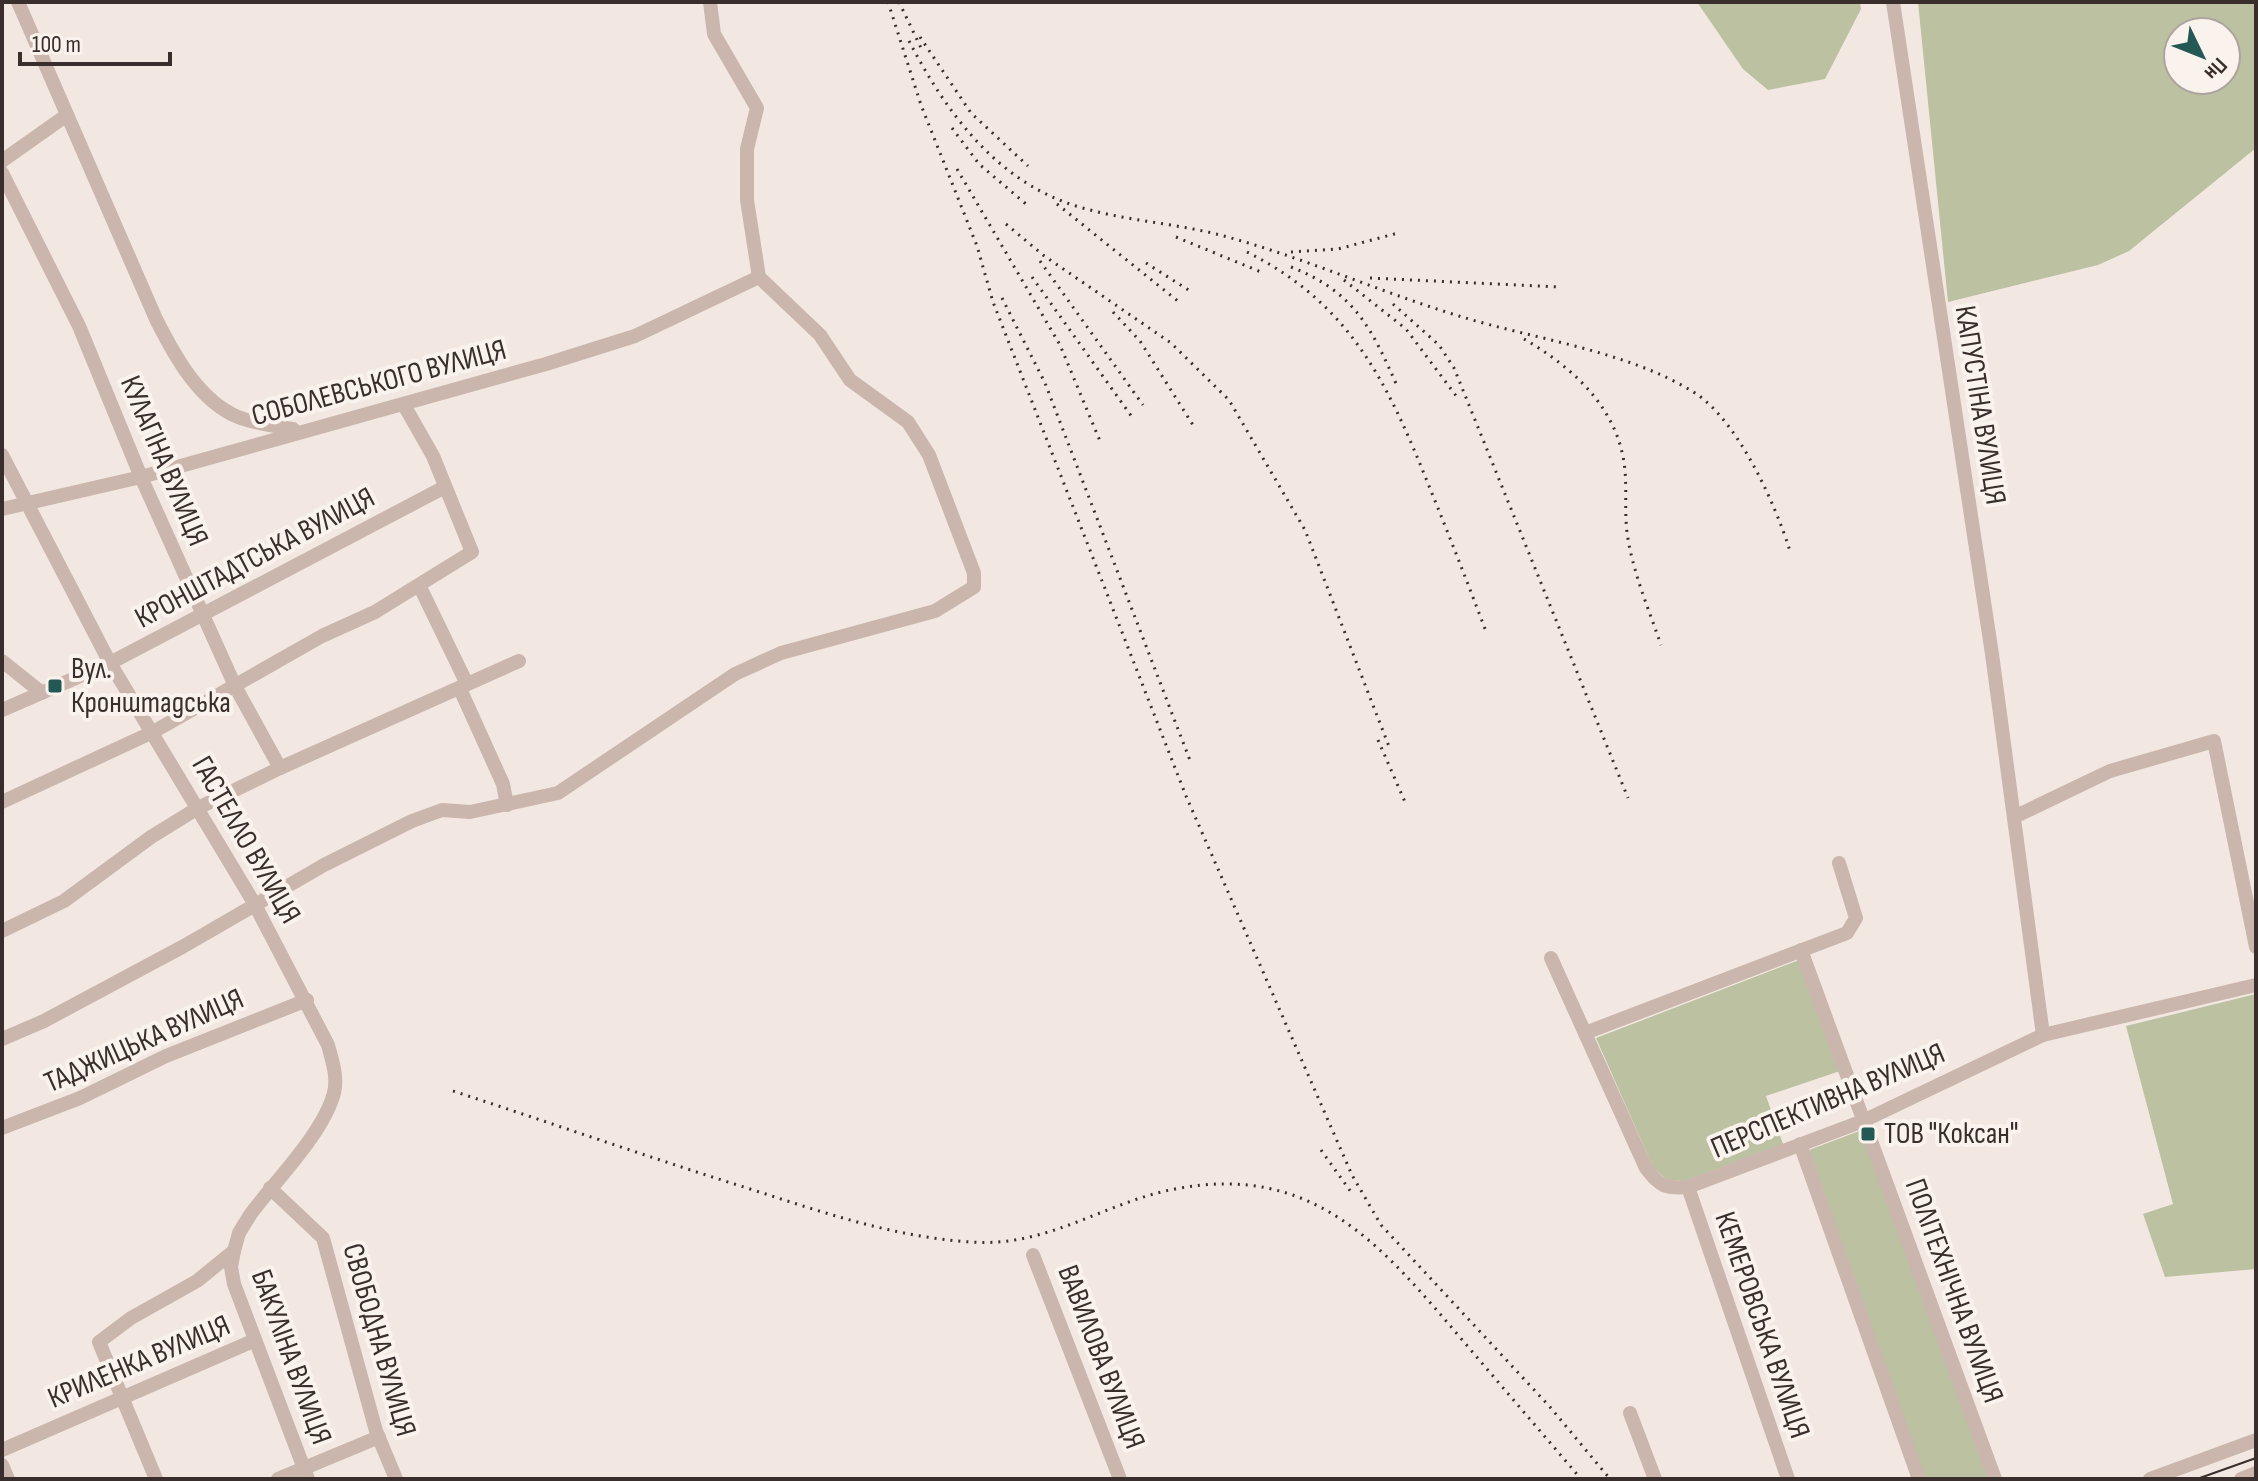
<svg xmlns="http://www.w3.org/2000/svg" width="2258" height="1481" viewBox="0 0 2258 1481" font-family="'Sofia Sans Condensed',sans-serif">
<rect width="100%" height="100%" fill="#f2e8e1"/>
<g fill="#bbc1a1" fill-rule="evenodd">
<polygon points="1697,2 1860,2 1861,9 1825,79 1768,90 1743,69"/>
<path d="M1918,2H2256V148L2129,251L2098,265L1948,302ZM2178,32H2226V80H2178Z"/>
<polygon points="1799,960 1840,1071 1766,1096 1783,1144 1685,1181 1667,1180 1653,1167 1596,1038"/>
<polygon points="2256,994 2256,1269 2165,1277 2143,1214 2173,1204 2126,1026"/>
<polygon points="1862,1130 1988,1479 1925,1479 1809,1150"/>
</g>
<g fill="none" stroke-linecap="round" stroke-linejoin="round">
<g stroke="#cab6ad" stroke-width="14">
<path d="M18,2L156,319C174,355 199,401 238,417C255,424 276,426 293,429"/>
<polyline points="1893,2 1992,654 2043,1035"/>
<polyline points="2,161 67,115"/>
<polyline points="2,173 79,326 141,477 235,686 280,768"/>
<path d="M2,455L110,663L254,903L328,1045C332,1060 338,1077 334,1093C323,1134 275,1181 250,1215L239,1233L234,1251L231,1267L234,1284L308,1479"/>
<polyline points="2,509 141,477 546,364 635,336 759,277"/>
<polyline points="420,587 467,684"/>
<polyline points="2,661 42,693"/>
<polyline points="460,689 503,784 507,805"/>
<polyline points="2,710 110,663 443,488"/>
<polyline points="2,802 153,732 322,636 375,612 472,552 433,456 404,405"/>
<polyline points="2014,817 2110,771 2214,741 2256,947"/>
<polyline points="2,931 64,901 151,837 198,808 280,768 519,661"/>
<polyline points="1801,950 1995,1479"/>
<path d="M1551,958L1646,1168C1659,1186 1666,1189 1688,1187L1863,1121L2043,1035L2256,985"/>
<polyline points="1585,1033 1847,933 1856,918 1839,863"/>
<polyline points="2,1039 44,1021 184,946 324,865 412,821 442,810 470,812 558,793 735,674 781,653 935,611 974,587 974,573 929,455 908,422 850,380 820,335 759,277 747,200 747,149 757,108 714,34 710,2"/>
<polyline points="2,1128 80,1098 166,1056 307,1000"/>
<polyline points="1800,1144 1919,1479"/>
<polyline points="1688,1187 1788,1479"/>
<polyline points="270,1188 323,1238 376,1431 396,1479"/>
<polyline points="1033,1255 1120,1479"/>
<polyline points="1630,1413 1655,1479"/>
<polyline points="2,1450 253,1341"/>
<polyline points="2,1465 8,1479"/>
<polyline points="156,1479 99,1342 131,1318 197,1281 234,1251"/>
<polyline points="278,1479 379,1437"/>
<polyline points="2150,1479 2256,1440"/>
<polyline points="2241,1479 2256,1473"/>
</g>
<polyline stroke="#392e2b" stroke-width="2" points="2197,1479 2256,1458"/>
<g stroke="#392e2b" stroke-width="3" stroke-dasharray="2 6" stroke-linecap="butt">
<polyline points="888,2 921,105 977,246 993,302 1186,796 1352,1175 1381,1225 1550,1407 1610,1479"/>
<polyline points="899,2 922,50"/>
<polyline points="920,37 971,113 1028,166"/>
<path d="M909,41C946,112 996,181 1076,206C1124,221 1176,223 1224,236C1305,258 1380,292 1459,316C1533,339 1629,351 1695,393C1738,421 1775,503 1790,551"/>
<polyline points="952,128 979,164 1026,204"/>
<polyline points="957,169 1060,345 1100,441"/>
<polyline points="1057,204 1179,302"/>
<polyline points="1006,224 1043,255 1171,343 1229,400 1305,530 1390,749"/>
<polyline points="1176,237 1261,272"/>
<path d="M1247,252C1351,304 1388,384 1429,486C1449,535 1468,584 1487,634"/>
<polyline points="1291,252 1338,249 1398,233"/>
<polyline points="1040,261 1143,405"/>
<polyline points="1146,263 1190,291"/>
<path d="M1291,267C1355,292 1372,329 1398,388"/>
<polyline points="1032,277 1132,417"/>
<polyline points="1370,278 1560,287"/>
<polyline points="1344,280 1406,329 1457,397"/>
<polyline points="1002,298 1045,383 1191,763"/>
<polyline points="1393,304 1439,345 1454,368 1628,798"/>
<polyline points="1113,312 1140,341 1193,425"/>
<path d="M1524,339C1574,368 1620,410 1625,471C1627,493 1624,517 1628,539C1634,575 1649,610 1661,645"/>
<polyline points="1378,740 1405,802"/>
<path d="M453,1091C551,1123 648,1157 747,1188C822,1212 893,1237 971,1242C1047,1248 1105,1202 1175,1189C1315,1162 1383,1247 1464,1342C1503,1388 1542,1433 1581,1479"/>
<polyline points="1321,1150 1351,1192"/>
</g>
</g>
<g fill="#235854" stroke="#faf2ed" stroke-width="3">
<rect x="47" y="678" width="16" height="16" rx="4"/>
<rect x="1860" y="1126" width="16" height="16" rx="4"/>
</g>
<g text-anchor="middle" dominant-baseline="central" stroke-width="8" stroke-linejoin="round" paint-order="stroke">
<g font-size="30" fill="#392e2b" stroke="#faf2ed">
<text transform="translate(379 383) rotate(-15)">СОБОЛЕВСЬКОГО ВУЛИЦЯ</text>
<text transform="translate(1980 405) rotate(81)">КАПУСТІНА ВУЛИЦЯ</text>
<text transform="translate(164 461) rotate(67)">КУЛАГІНА ВУЛИЦЯ</text>
<text transform="translate(255 558) rotate(-28)">КРОНШТАДТСЬКА ВУЛИЦЯ</text>
<text transform="translate(246 840) rotate(60)">ГАСТЕЛЛО ВУЛИЦЯ</text>
<text transform="translate(144 1041) rotate(-24)">ТАДЖИЦЬКА ВУЛИЦЯ</text>
<text transform="translate(1828 1101) rotate(-23)">ПЕРСПЕКТИВНА ВУЛИЦЯ</text>
<text transform="translate(1954 1291) rotate(70)">ПОЛІТЕХНІЧНА ВУЛИЦЯ</text>
<text transform="translate(1762 1325) rotate(71)">КЕМЕРОВСЬКА ВУЛИЦЯ</text>
<text transform="translate(379 1340) rotate(74)">СВОБОДНА ВУЛИЦЯ</text>
<text transform="translate(291 1357) rotate(70)">БАКУЛІНА ВУЛИЦЯ</text>
<text transform="translate(1101 1357) rotate(69)">ВАВИЛОВА ВУЛИЦЯ</text>
<text transform="translate(139 1362) rotate(-23)">КРИЛЕНКА ВУЛИЦЯ</text>
</g>
<g font-size="30" fill="#392e2b" stroke="#faf2ed" text-anchor="start">
<text x="71" y="669">Вул.<tspan x="71" dy="34">Кронштадська</tspan></text>
<text x="1884" y="1134">ТОВ "Коксан"</text>
</g>
</g>
<rect width="2258" height="1481" fill="none" stroke="#392e2b" stroke-width="8"/>
<g transform="translate(2202 56) rotate(133)"><circle r="38" fill="#faf2ed" stroke="#ada49f" stroke-width="2"/>
<path d="M0-6L14 30L0 20L-14 30Z" fill="#235854"/>
<text y="-12" font-size="22" font-weight="bold" text-anchor="middle" fill="#392e2b">Пн</text>
</g>
<path d="M20 52v12h150v-12" fill="none" stroke="#392e2b" stroke-width="4"/>
<text x="32" y="52" font-size="24" fill="#392e2b" stroke="#faf2ed" stroke-width="6" paint-order="stroke">100 m</text>
</svg>
